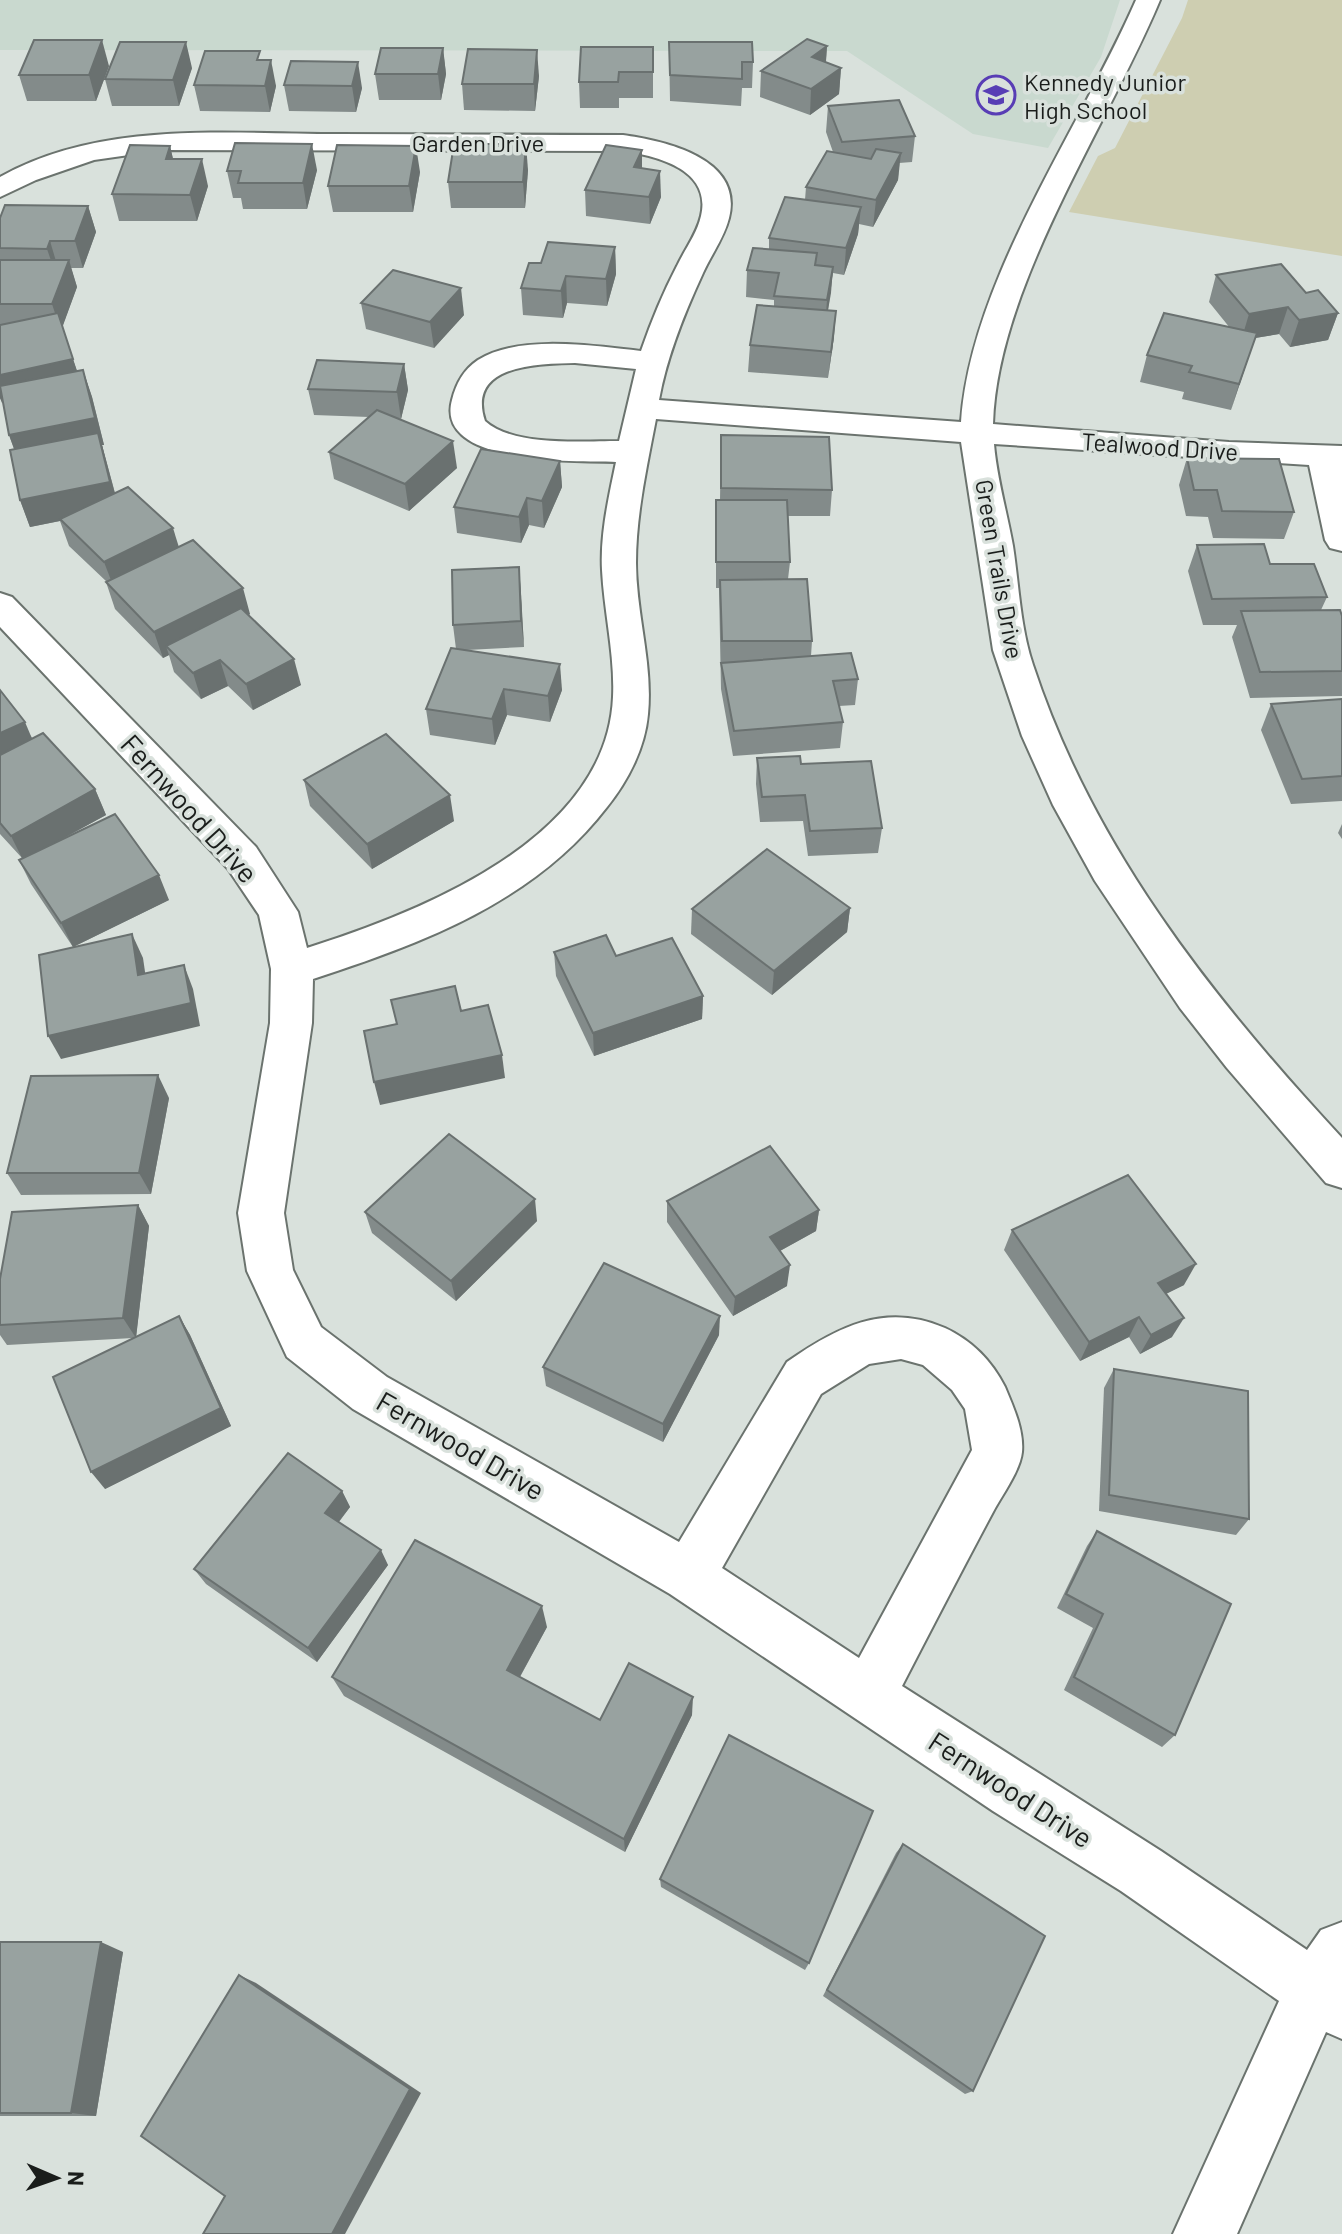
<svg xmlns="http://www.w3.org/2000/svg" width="1342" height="2234" viewBox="0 0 1342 2234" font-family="Barlow,sans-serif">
<rect width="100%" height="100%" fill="#d9e1dc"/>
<polygon fill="#c9d9cf" points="0,0 1120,0 1101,57 1048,148 973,134 847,51 0,50"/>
<polygon fill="#ceceb1" points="1188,0 1342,0 1342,256 1069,212 1098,156 1115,148 1182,18"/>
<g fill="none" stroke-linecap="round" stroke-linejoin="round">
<g stroke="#6b736e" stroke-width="4">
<path id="street" d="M1136,0H1160C1107,127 997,287 993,424L1229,442L1342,446V551L1330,548L1325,540L1309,465L994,444C997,479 1007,512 1013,546C1019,585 1020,626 1033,665C1093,848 1213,999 1342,1138V1188L1326,1183L1227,1068L1180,1008L1095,881L1053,805L1022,736L993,650L961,442L656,419C647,466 636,515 636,563C636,614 653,663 648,714C645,748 628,781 607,807C534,902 423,943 313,979L312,1023L284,1213L293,1270L321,1327L387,1377L679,1542L787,1362C837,1327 885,1302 945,1328C971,1340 992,1361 1005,1387C1013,1406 1024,1430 1022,1452C1020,1471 1002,1495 993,1512C962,1570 932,1628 902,1686L1161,1851L1307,1950L1321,1930L1342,1922V2039L1326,2032L1237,2234H1173L1279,2001L1121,1891L993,1811L670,1594L353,1409L287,1357L247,1271L238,1213L270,1023L271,969L259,915L228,869L0,627V593L12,597L256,847L298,912L307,948C421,912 607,839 613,697C615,655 604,612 602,570C600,534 609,496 616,462C579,461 434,466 452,400C456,384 463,370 478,360C520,334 594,346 641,351C651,322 663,293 677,266C685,249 697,234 701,216C712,170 658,156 623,151L164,150L94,160L36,180L0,197V177C101,120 227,134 338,134C433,134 528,135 623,135C665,141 744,158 729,218C724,238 711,255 703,273C684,314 667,356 659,400L961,422C971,279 1079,131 1136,0ZM575,363L636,369L619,441C582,441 514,447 485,421C466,364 539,364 575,363ZM901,1359L923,1365L952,1390L965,1409L972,1450L859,1658L722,1568L821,1394L869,1364Z"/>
</g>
<use href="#street" fill="#fff" fill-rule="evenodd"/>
</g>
<g fill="#838b8a">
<polygon points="669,42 753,62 752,88 742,88 741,106 670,101"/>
<polygon points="827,46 826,62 841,68 839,94 810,115 760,97 761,71"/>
<polygon points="653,47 653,98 619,98 619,108 580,108 579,82"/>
<polygon points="443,48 446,74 441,100 379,100 375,74"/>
<polygon points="262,60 276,86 270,112 200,111 194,85"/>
<polygon points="291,61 362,88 356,112 289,111 284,85"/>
<polygon points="109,66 96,101 27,101 19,75"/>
<polygon points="192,68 179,106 112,106 105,79"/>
<polygon points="539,76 535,111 464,110 462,84"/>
<polygon points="828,106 915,136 912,162 899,163 898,180 873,227 859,224 858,234 844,275 833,273 828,310 834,337 828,378 748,372 750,345 774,306 774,300 746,297 747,270 769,249 769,238 805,200 806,187 833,152 826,132"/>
<polygon points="170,146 173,159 208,186 197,221 119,221 112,194"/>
<polygon points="642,150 642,168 661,197 650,224 586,216 585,190"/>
<polygon points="317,170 307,209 243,209 241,198 233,198 227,171"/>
<polygon points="528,170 525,208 451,208 448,182"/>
<polygon points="420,172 413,212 333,212 328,186"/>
<polygon points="88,206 96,232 83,268 71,268 77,287 62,327 77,371 83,370 92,397 104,445 102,445 115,493 179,547 250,614 249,615 301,685 253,710 228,686 201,699 174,672 169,655 163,658 115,609 106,582 107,582 69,546 60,521 30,527 20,500 14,449 9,435 3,403 0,398 0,218"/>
<polygon points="615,247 616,274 607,306 567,303 563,318 523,315 521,288 541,263"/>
<polygon points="1216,275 1306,293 1338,313 1328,340 1290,347 1279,334 1255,338 1231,410 1182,399 1184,392 1140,382 1147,355 1230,328 1209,302"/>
<polygon points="361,303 464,315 434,348 366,329"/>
<polygon points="404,364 408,390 401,419 397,418 457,468 409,511 334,479 329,452 369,417 314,415 308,389"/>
<polygon points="721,435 832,490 830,516 788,516 790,562 788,579 812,641 811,656 858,679 855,705 839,706 843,722 840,748 733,756 721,689 719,588 716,588 716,500 720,500"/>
<polygon points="1187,458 1294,512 1284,539 1213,538 1208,517 1186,516 1179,485"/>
<polygon points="560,461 562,487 544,528 529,525 521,543 457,533 454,507"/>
<polygon points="1197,545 1270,564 1327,597 1321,610 1342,616 1342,696 1250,698 1232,637 1237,625 1203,625 1188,571"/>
<polygon points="519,567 524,647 467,650 562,690 550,722 507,715 495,745 430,735 426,709 456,649 453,625"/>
<polygon points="0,690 32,738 95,789 106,815 59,841 169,900 73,947 31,884 19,860 22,858 0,834"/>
<polygon points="1342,699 1342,801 1291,804 1261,730 1271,704"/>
<polygon points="757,758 801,764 882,828 878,853 808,856 803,821 760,822 756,784"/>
<polygon points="304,780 454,821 372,869 310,806"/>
<polygon points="1342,824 1342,839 1338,833"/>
<polygon points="850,908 847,932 772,995 691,934 692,909"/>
<polygon points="554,952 616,956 703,996 702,1019 594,1056 556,976"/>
<polygon points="169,1098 151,1194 21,1195 7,1173"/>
<polygon points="667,1201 819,1210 816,1231 780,1251 787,1286 733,1316 667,1222"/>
<polygon points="138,1205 149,1226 136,1337 179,1316 190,1335 231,1426 105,1489 133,1338 7,1345 0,1335 0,1279"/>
<polygon points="365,1212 537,1221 456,1301 372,1233"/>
<polygon points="1012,1230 1184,1285 1166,1294 1172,1337 1140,1354 1129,1337 1080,1361 1004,1250"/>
<polygon points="719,1335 663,1442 546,1386 543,1367"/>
<polygon points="1114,1369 1249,1519 1236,1535 1099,1511 1104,1388"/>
<polygon points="342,1491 350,1507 339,1522 388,1565 317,1662 206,1584 194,1569"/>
<polygon points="1097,1531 1175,1735 1162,1747 1064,1690 1093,1628 1057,1608 1087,1546"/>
<polygon points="547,1627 520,1677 600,1720 692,1715 625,1852 344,1696 332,1677"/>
<polygon points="903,1844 973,2091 965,2094 823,1996 896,1853"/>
<polygon points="660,1879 809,1963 805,1970 661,1887"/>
<polygon points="0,1942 123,1952 96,2116 0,2116"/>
</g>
<g fill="#6a7170">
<polygon points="102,40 109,66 96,101 89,75"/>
<polygon points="186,42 192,68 179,106 173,80"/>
<polygon points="827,46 825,72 812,57"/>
<polygon points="443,48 446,74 441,100 438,74"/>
<polygon points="537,50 539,76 535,111 534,84"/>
<polygon points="271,60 276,86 270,112 265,86"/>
<polygon points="358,62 362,88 356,112 352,86"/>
<polygon points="841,68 839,94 810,115 811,89"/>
<polygon points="312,144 317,170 307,209 303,183"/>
<polygon points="526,144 528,170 525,208 523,182"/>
<polygon points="170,146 176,172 166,159"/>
<polygon points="416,146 420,172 413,212 409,186"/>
<polygon points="642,150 642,176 634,167"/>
<polygon points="901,153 898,180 873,227 876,200"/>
<polygon points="202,159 208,186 197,221 190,195"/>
<polygon points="660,171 661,197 650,224 649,197"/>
<polygon points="88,206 96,232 83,268 75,241"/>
<polygon points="861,207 858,234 844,275 846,248"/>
<polygon points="50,241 58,268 56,275 47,249"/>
<polygon points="615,247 616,274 607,306 606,279"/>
<polygon points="69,260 77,287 61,331 52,304"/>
<polygon points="833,267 831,293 825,327 827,300"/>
<polygon points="566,276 567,303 563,318 561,291"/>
<polygon points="461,288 464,315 434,348 430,322"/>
<polygon points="1288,307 1279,334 1255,338 1231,410 1239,384 1241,341 1249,314"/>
<polygon points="836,311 834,337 828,378 831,352"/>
<polygon points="1338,313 1328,340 1290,347 1299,320"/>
<polygon points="73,359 82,386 2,403 0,398 0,375"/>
<polygon points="404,364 408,390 401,419 397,392"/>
<polygon points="83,370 92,397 104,445 102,445 119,509 30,527 20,500 19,462 9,435"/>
<polygon points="453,441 457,468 409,511 405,484"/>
<polygon points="560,461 562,487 544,528 542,501"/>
<polygon points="527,498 529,525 521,543 519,517"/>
<polygon points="173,528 181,554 114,588 104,562"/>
<polygon points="519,567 521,593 524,647 521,621"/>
<polygon points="243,588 250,614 173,653 166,646 169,655 163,658 154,632"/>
<polygon points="294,659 301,685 253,710 246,684"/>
<polygon points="220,660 228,686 201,699 193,673"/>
<polygon points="560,664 562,690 550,722 548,696"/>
<polygon points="504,689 507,715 495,745 492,719"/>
<polygon points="25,722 36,748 0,765 0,733"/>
<polygon points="95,789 106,815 23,860 11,836"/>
<polygon points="450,795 454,821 372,869 367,844"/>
<polygon points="159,875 169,900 73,947 61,923"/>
<polygon points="850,908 847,932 772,995 774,971"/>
<polygon points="132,934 143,958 149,999 138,975"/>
<polygon points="184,965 193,989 200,1026 61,1059 48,1036"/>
<polygon points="703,996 702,1019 594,1056 593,1033"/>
<polygon points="502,1055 505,1078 380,1105 374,1082"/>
<polygon points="158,1075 169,1098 151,1194 139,1173"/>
<polygon points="535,1199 537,1221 456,1301 451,1281"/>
<polygon points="138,1205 149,1226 136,1338 123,1318"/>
<polygon points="819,1210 816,1231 767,1258 770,1237"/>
<polygon points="1196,1264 1184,1285 1147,1303 1158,1283"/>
<polygon points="790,1265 787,1286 733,1316 735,1297"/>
<polygon points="179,1316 190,1335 231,1426 105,1489 91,1472"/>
<polygon points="720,1316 719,1335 663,1442 663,1424"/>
<polygon points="1139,1317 1129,1337 1080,1361 1089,1342"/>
<polygon points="1184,1318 1172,1337 1140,1354 1151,1335"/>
<polygon points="342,1491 350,1507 333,1529 325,1513"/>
<polygon points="381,1550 388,1565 317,1662 308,1648"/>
<polygon points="542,1606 547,1627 513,1689 507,1670"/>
<polygon points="693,1697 692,1715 625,1852 624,1839"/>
<polygon points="101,1942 123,1952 96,2116 71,2113"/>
<polygon points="239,1975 256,1983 421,2093 345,2234 332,2234"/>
</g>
<g fill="#98a2a0" stroke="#6a7170" stroke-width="2">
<polygon points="807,39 827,46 812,57 841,68 811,89 761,71"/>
<polygon points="34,40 102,40 89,75 19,75"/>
<polygon points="120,42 186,42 173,80 105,79"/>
<polygon points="669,42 752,42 753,62 742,62 742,79 670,75"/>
<polygon points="581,47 653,47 653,72 619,72 618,82 579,82"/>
<polygon points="381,48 443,48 438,74 375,74"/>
<polygon points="468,49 537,50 534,84 462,84"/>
<polygon points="205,51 260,51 257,60 271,60 265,86 194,85"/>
<polygon points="291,61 358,62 352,86 284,85"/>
<polygon points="899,100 915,136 842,142 828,106"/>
<polygon points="235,143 312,144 303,183 238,183 241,171 227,171"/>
<polygon points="454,144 526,144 523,182 448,182"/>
<polygon points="130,145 170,146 166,159 202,159 190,195 112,194"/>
<polygon points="337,145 416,146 409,186 328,186"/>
<polygon points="606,145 642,150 634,167 660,171 649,197 585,190"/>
<polygon points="876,149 901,153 876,200 806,187 827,151 871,159"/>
<polygon points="785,197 861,207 846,248 769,238"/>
<polygon points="5,205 88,206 75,241 50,241 47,249 0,248 0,218"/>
<polygon points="548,242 615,247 606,279 566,276 561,291 521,288 529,263 541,263"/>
<polygon points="753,248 817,253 815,265 833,267 827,300 774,296 779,273 747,270"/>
<polygon points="0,260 69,260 52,304 0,304"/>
<polygon points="1281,264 1306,293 1318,290 1338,313 1299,320 1288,307 1249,314 1216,275"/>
<polygon points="393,270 461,288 430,322 361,303"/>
<polygon points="757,305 836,311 831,352 750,345"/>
<polygon points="58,313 73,359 0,375 0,325"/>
<polygon points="1164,313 1257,333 1239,384 1189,372 1192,366 1147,355"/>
<polygon points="317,360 404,364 397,392 308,389"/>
<polygon points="83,370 95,418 9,435 0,386"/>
<polygon points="377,410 453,441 405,484 329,452"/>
<polygon points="98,433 110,482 20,500 10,450"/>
<polygon points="721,435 829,437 832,490 721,488"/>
<polygon points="481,449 560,461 542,501 527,498 519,517 454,507"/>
<polygon points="1187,458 1279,459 1294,512 1222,511 1217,490 1194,490"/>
<polygon points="128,487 173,528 104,562 60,519"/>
<polygon points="716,500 787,500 790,562 716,562"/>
<polygon points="193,540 243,588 154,632 106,582"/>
<polygon points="1264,544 1270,564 1314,564 1327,597 1212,599 1197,545"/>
<polygon points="519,567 521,621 453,625 452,570"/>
<polygon points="807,579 812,641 722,641 720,580"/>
<polygon points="241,608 294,659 246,684 220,660 193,673 166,646"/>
<polygon points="1340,610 1342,616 1342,671 1260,672 1241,611"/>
<polygon points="451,648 560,664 548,696 504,689 492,719 426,709"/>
<polygon points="851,653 858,679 833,681 843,722 734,731 721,663"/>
<polygon points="0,690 25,722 0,733"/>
<polygon points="1342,699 1342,776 1302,779 1271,704"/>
<polygon points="43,733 95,789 11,836 0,823 0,755"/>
<polygon points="386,734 450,795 367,844 304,780"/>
<polygon points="800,756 801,764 871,761 882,828 810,831 805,795 762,797 757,758"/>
<polygon points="115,814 159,875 61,923 19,860"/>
<polygon points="767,849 850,908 774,971 692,909"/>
<polygon points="132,934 138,975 184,965 191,1003 48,1036 39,955"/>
<polygon points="606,935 616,956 672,938 703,996 593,1033 554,952"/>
<polygon points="455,986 461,1011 488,1005 502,1055 374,1082 364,1031 397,1024 391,1000"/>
<polygon points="158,1075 139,1173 7,1173 31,1076"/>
<polygon points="449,1134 535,1199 451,1281 365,1212"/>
<polygon points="770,1146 819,1210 770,1237 790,1265 735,1297 667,1201"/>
<polygon points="1128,1175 1196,1264 1158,1283 1184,1318 1151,1335 1139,1317 1089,1342 1012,1230"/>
<polygon points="138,1205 123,1318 0,1325 0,1279 12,1212"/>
<polygon points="604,1263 720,1316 663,1424 543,1367"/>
<polygon points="179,1316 221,1408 91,1472 53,1377"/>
<polygon points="1114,1369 1248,1391 1249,1519 1109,1495"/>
<polygon points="288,1453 342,1491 325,1513 381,1550 308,1648 194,1569"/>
<polygon points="1097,1531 1231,1604 1175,1735 1074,1677 1103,1614 1066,1594"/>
<polygon points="415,1540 542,1606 507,1670 600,1720 629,1663 693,1697 624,1839 332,1677"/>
<polygon points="729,1735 873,1811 809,1963 660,1879"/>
<polygon points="903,1844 1045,1936 973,2091 827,1990"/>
<polygon points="0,1942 101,1942 71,2113 0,2113"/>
<polygon points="239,1975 410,2089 332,2234 203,2234 225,2196 141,2136"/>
</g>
<defs>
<g id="school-ring" transform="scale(2)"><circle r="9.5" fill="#d9e1dc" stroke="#583db5" stroke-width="1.5"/><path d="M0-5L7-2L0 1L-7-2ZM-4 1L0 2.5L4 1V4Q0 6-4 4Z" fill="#583db5"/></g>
</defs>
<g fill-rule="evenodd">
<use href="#school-ring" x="996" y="95"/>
</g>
<g text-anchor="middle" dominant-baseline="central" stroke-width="7" stroke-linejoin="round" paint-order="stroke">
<g font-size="24" fill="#1a1d1b" stroke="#d9e1dc" text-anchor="start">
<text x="1024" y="81">Kennedy Junior<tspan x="1024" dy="28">High School</tspan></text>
</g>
<g font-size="24" fill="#1a1d1b" stroke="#d9e1dc">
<text x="478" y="142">Garden Drive</text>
<text transform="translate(1160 446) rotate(4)">Tealwood Drive</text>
<text transform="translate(1000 569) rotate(80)">Green Trails Drive</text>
</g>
<g font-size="28" fill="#1a1d1b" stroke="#d9e1dc">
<text transform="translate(190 808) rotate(48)">Fernwood Drive</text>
<text transform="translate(461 1445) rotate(30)">Fernwood Drive</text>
<text transform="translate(1011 1789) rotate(33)">Fernwood Drive</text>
</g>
</g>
<g transform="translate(56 2178) rotate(92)" stroke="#d9e1dc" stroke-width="6" paint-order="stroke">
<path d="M0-6L14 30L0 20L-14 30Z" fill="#1a1d1b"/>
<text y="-12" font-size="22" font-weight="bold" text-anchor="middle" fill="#1a1d1b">N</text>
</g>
</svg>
